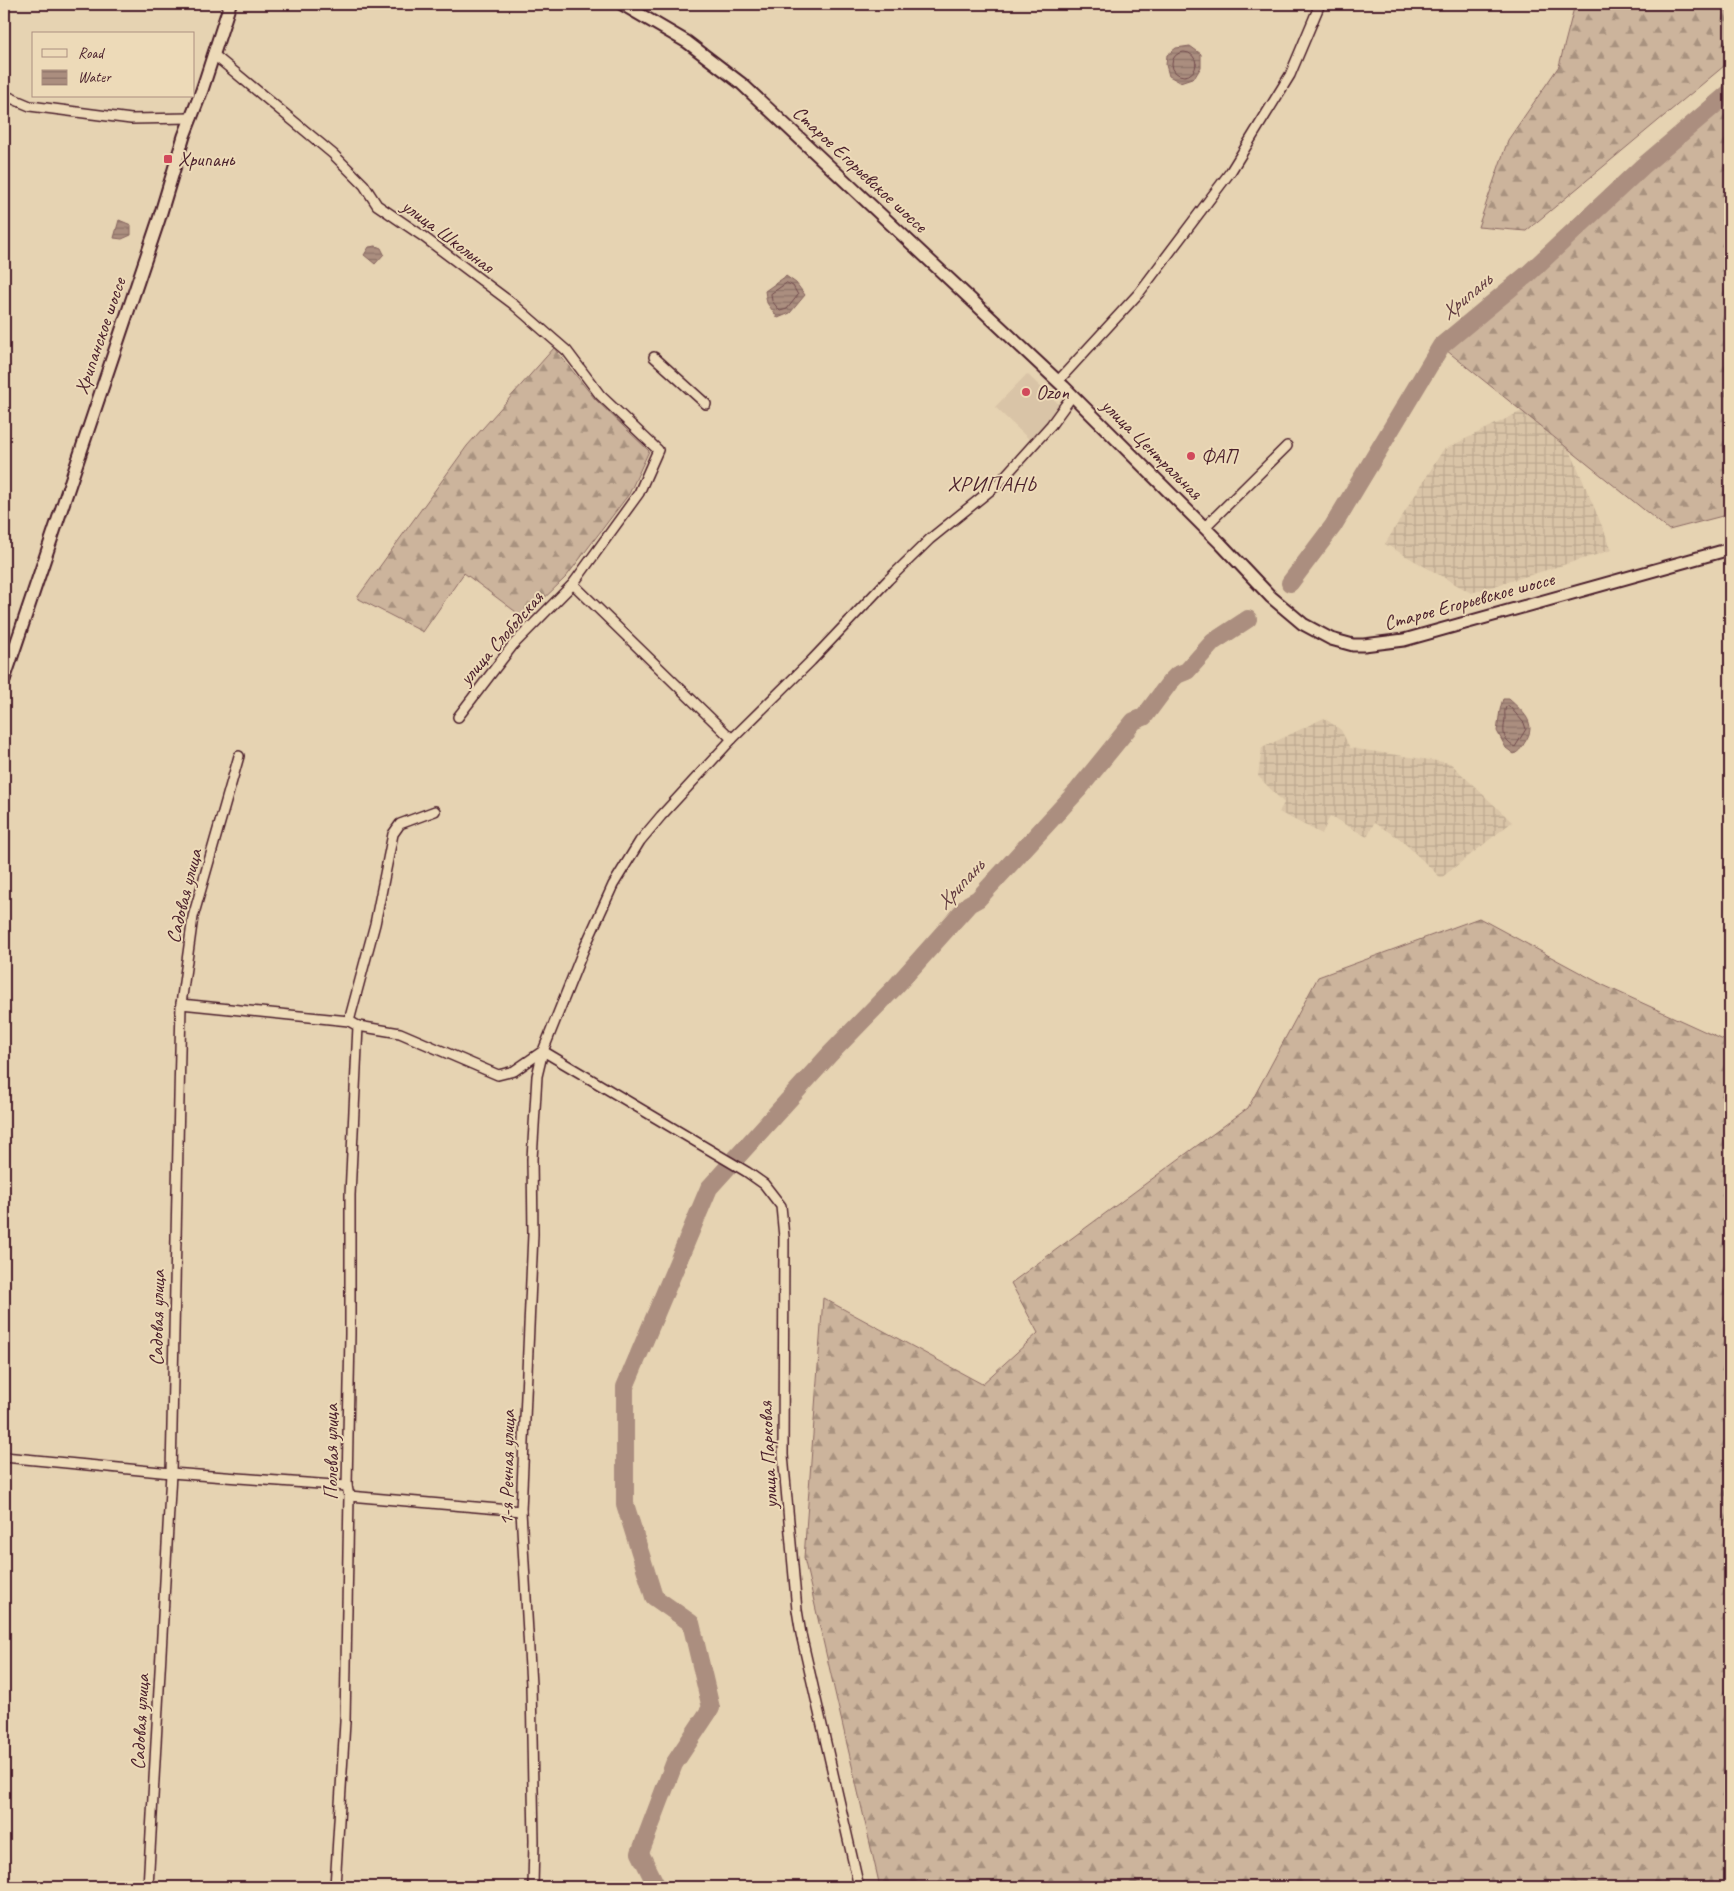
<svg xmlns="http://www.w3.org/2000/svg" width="1734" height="1891" viewBox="0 0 1734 1891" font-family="Caveat,sans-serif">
<defs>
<pattern id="industrial-grid" width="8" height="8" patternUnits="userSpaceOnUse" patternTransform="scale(1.25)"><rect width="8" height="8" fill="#d9c4a7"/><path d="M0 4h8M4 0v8" fill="none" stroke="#bca890"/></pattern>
<pattern id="forest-firs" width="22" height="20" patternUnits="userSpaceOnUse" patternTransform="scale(1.25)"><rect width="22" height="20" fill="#ccb49c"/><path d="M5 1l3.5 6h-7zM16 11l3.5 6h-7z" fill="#a8927f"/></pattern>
<pattern id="water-rules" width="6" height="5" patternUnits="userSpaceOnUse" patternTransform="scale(1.25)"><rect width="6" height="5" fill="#ab8e7f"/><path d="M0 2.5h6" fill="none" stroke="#8d7368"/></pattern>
</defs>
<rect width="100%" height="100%" fill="#e6d3b2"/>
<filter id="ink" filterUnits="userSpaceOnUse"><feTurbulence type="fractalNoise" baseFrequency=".02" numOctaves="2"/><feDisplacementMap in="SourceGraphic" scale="10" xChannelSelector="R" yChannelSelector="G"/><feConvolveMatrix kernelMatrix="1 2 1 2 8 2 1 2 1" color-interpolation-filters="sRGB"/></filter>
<g filter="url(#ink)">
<polygon fill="#d9c4a7" points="1027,374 1062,407 1031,441 995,407"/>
<g fill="url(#industrial-grid)">
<polygon points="1522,411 1570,450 1612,550 1471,593 1385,544 1443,450"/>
<polygon points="1324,718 1341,730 1350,748 1450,763 1512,822 1441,878 1399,838 1374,823 1367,837 1330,816 1322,834 1279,812 1284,803 1258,776 1262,748"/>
</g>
<g fill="url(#forest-firs)" stroke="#8b6a64">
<polygon points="1575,4 1730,4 1730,61 1526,231 1478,227 1508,140 1559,66"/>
<polygon points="1730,92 1730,514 1669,530 1441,346 1529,273 1643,166"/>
<polygon points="554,348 595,399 649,451 629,494 566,577 524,618 464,573 423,632 357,598 467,446"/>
<polygon points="1479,918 1603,985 1730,1043 1730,1887 880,1887 804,1558 823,1298 982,1384 1038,1333 1011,1283 1248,1108 1318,977"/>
</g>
<g fill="url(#water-rules)" stroke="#84625d">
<polygon points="1190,46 1201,54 1201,67 1195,77 1180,82 1169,76 1166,65 1167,55 1176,48"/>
<polygon points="119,220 131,225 131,235 122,239 114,238"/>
<polygon points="376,246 381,248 384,254 375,264 364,255 369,247"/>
<polygon points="786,276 796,283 805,295 790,313 778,318 767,303 765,291"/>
<path d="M1503,699H1509C1523,712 1538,723 1525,742C1522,747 1520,751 1514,754L1506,748L1497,731C1499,720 1499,710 1503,699Z"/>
</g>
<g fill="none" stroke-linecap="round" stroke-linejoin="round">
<g stroke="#714b4d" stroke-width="1">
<circle cx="1184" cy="64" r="12"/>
<polygon points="787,283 793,286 798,295 787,309 780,311 772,301 771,294"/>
<path d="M1509,706L1524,723L1526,729L1515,747C1502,741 1503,731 1505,719C1505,714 1504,711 1506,707Z"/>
</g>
<g stroke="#ab8e7f" stroke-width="18">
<polyline points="1290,583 1333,526 1441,346 1529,273 1643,166 1730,92"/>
<polyline points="657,1887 640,1853 674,1764 711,1708 691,1623 654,1597 625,1504 625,1387 709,1188 830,1054 896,986 969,904 978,899 1078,790 1134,721 1144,717 1170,682 1177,675 1187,671 1213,642 1248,619"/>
</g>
<g stroke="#4a1f2b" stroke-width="12">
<g id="street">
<polyline points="213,54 333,154 364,185 377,205 421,235 513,304 567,351 600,395 658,450 639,493 573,584 513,645 458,717"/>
<polyline points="4,95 30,106 131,119 192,118"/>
<polyline points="654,357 706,404"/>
<polyline points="1058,381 1139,293 1231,171 1290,75 1320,4"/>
<polyline points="1204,528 1287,446"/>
<polyline points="573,584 732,739"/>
<polyline points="181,1004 349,1021 358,1026 350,1195 350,1334 347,1486 349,1496 345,1722 335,1887"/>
<polyline points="349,1021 375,924 393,834 400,824 435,811"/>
<polyline points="358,1026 400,1033 498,1075 514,1071 543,1051"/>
<polyline points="543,1051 747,1172 764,1184 781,1206 784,1237 783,1455 797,1610 801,1634 859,1887"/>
<polyline points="4,1457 171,1473 347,1486"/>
<polyline points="349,1496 521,1511"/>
<polyline points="148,1887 171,1473 181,1004 193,917 239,756"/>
<polyline points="533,1887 534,1841 531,1685 521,1511 533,1234 532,1159 537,1076 543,1051 583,951 613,885 640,841 661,816 732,739 811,661 888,580 930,539 997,485 1051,425 1072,396"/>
</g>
</g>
<g stroke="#4a1f2b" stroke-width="15">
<g id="secondary">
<polyline points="622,4 687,42 742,84 1064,387 1220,543 1271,597 1303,624 1331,639 1353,645 1364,645 1404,640 1730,549"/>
<polyline points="4,680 159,219 184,136 202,90 230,4"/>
</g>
</g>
<use href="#street" stroke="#eddab8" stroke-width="9"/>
<use href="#secondary" stroke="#eddab8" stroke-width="11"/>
</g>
</g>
<g fill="#d1495b" stroke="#eddab8" stroke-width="2">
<rect x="163" y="154" width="10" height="10" rx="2.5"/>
<circle cx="1026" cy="392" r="5"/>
<circle cx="1191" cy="456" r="5"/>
</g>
<g text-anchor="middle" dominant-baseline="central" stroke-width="4" stroke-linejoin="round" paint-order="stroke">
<g font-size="20" fill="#4a1f2b" stroke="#eddab8" text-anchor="start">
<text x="178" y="159">Хрипань</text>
<text x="1036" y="392">Ozon</text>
<text x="1201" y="456">ФАП</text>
</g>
<g font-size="20" fill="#4a1f2b" stroke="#eddab8">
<text transform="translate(860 169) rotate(43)">Старое Егорьевское шоссе</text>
<text transform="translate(448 236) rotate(37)">улица Школьная</text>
<text transform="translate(100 336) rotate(-71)">Хрипанское шоссе</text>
<text transform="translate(1152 449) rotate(45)">улица Центральная</text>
<text transform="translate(1469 601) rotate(-15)">Старое Егорьевское шоссе</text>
<text transform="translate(501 638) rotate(-49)">улица Слободская</text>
<text transform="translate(184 896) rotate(-76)">Садовая улица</text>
<text transform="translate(157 1318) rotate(-89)">Садовая улица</text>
<text transform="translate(331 1452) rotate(-90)">Полевая улица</text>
<text transform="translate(768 1455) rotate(-93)">улица Парковая</text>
<text transform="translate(507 1468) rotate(-89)">1-я Речная улица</text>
<text transform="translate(140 1722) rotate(-87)">Садовая улица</text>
</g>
<g font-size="21" font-style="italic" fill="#623b40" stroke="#eddab8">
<text transform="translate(1466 296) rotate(-40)">Хрипань</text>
<text transform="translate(960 884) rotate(-47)">Хрипань</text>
</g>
<g font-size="22" letter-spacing="1" fill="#4a1f2b" stroke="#eddab8">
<text x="992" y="484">ХРИПАНЬ</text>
</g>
</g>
<rect width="1734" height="1891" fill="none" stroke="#eddab8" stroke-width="20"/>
<rect x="10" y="10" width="1714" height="1871" fill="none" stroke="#4a1f2b" stroke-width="2" filter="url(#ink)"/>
<rect x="32" y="32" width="162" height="65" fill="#eddab8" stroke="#ac8f80"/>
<rect x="42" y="49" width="25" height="8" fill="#eddab8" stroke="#ac8f80"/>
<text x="78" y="58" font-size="15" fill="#4a1f2b">Road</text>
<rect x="42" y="70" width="25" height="15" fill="url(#water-rules)" stroke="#ac8f80"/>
<text x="78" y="82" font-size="15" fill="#4a1f2b">Water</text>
</svg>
